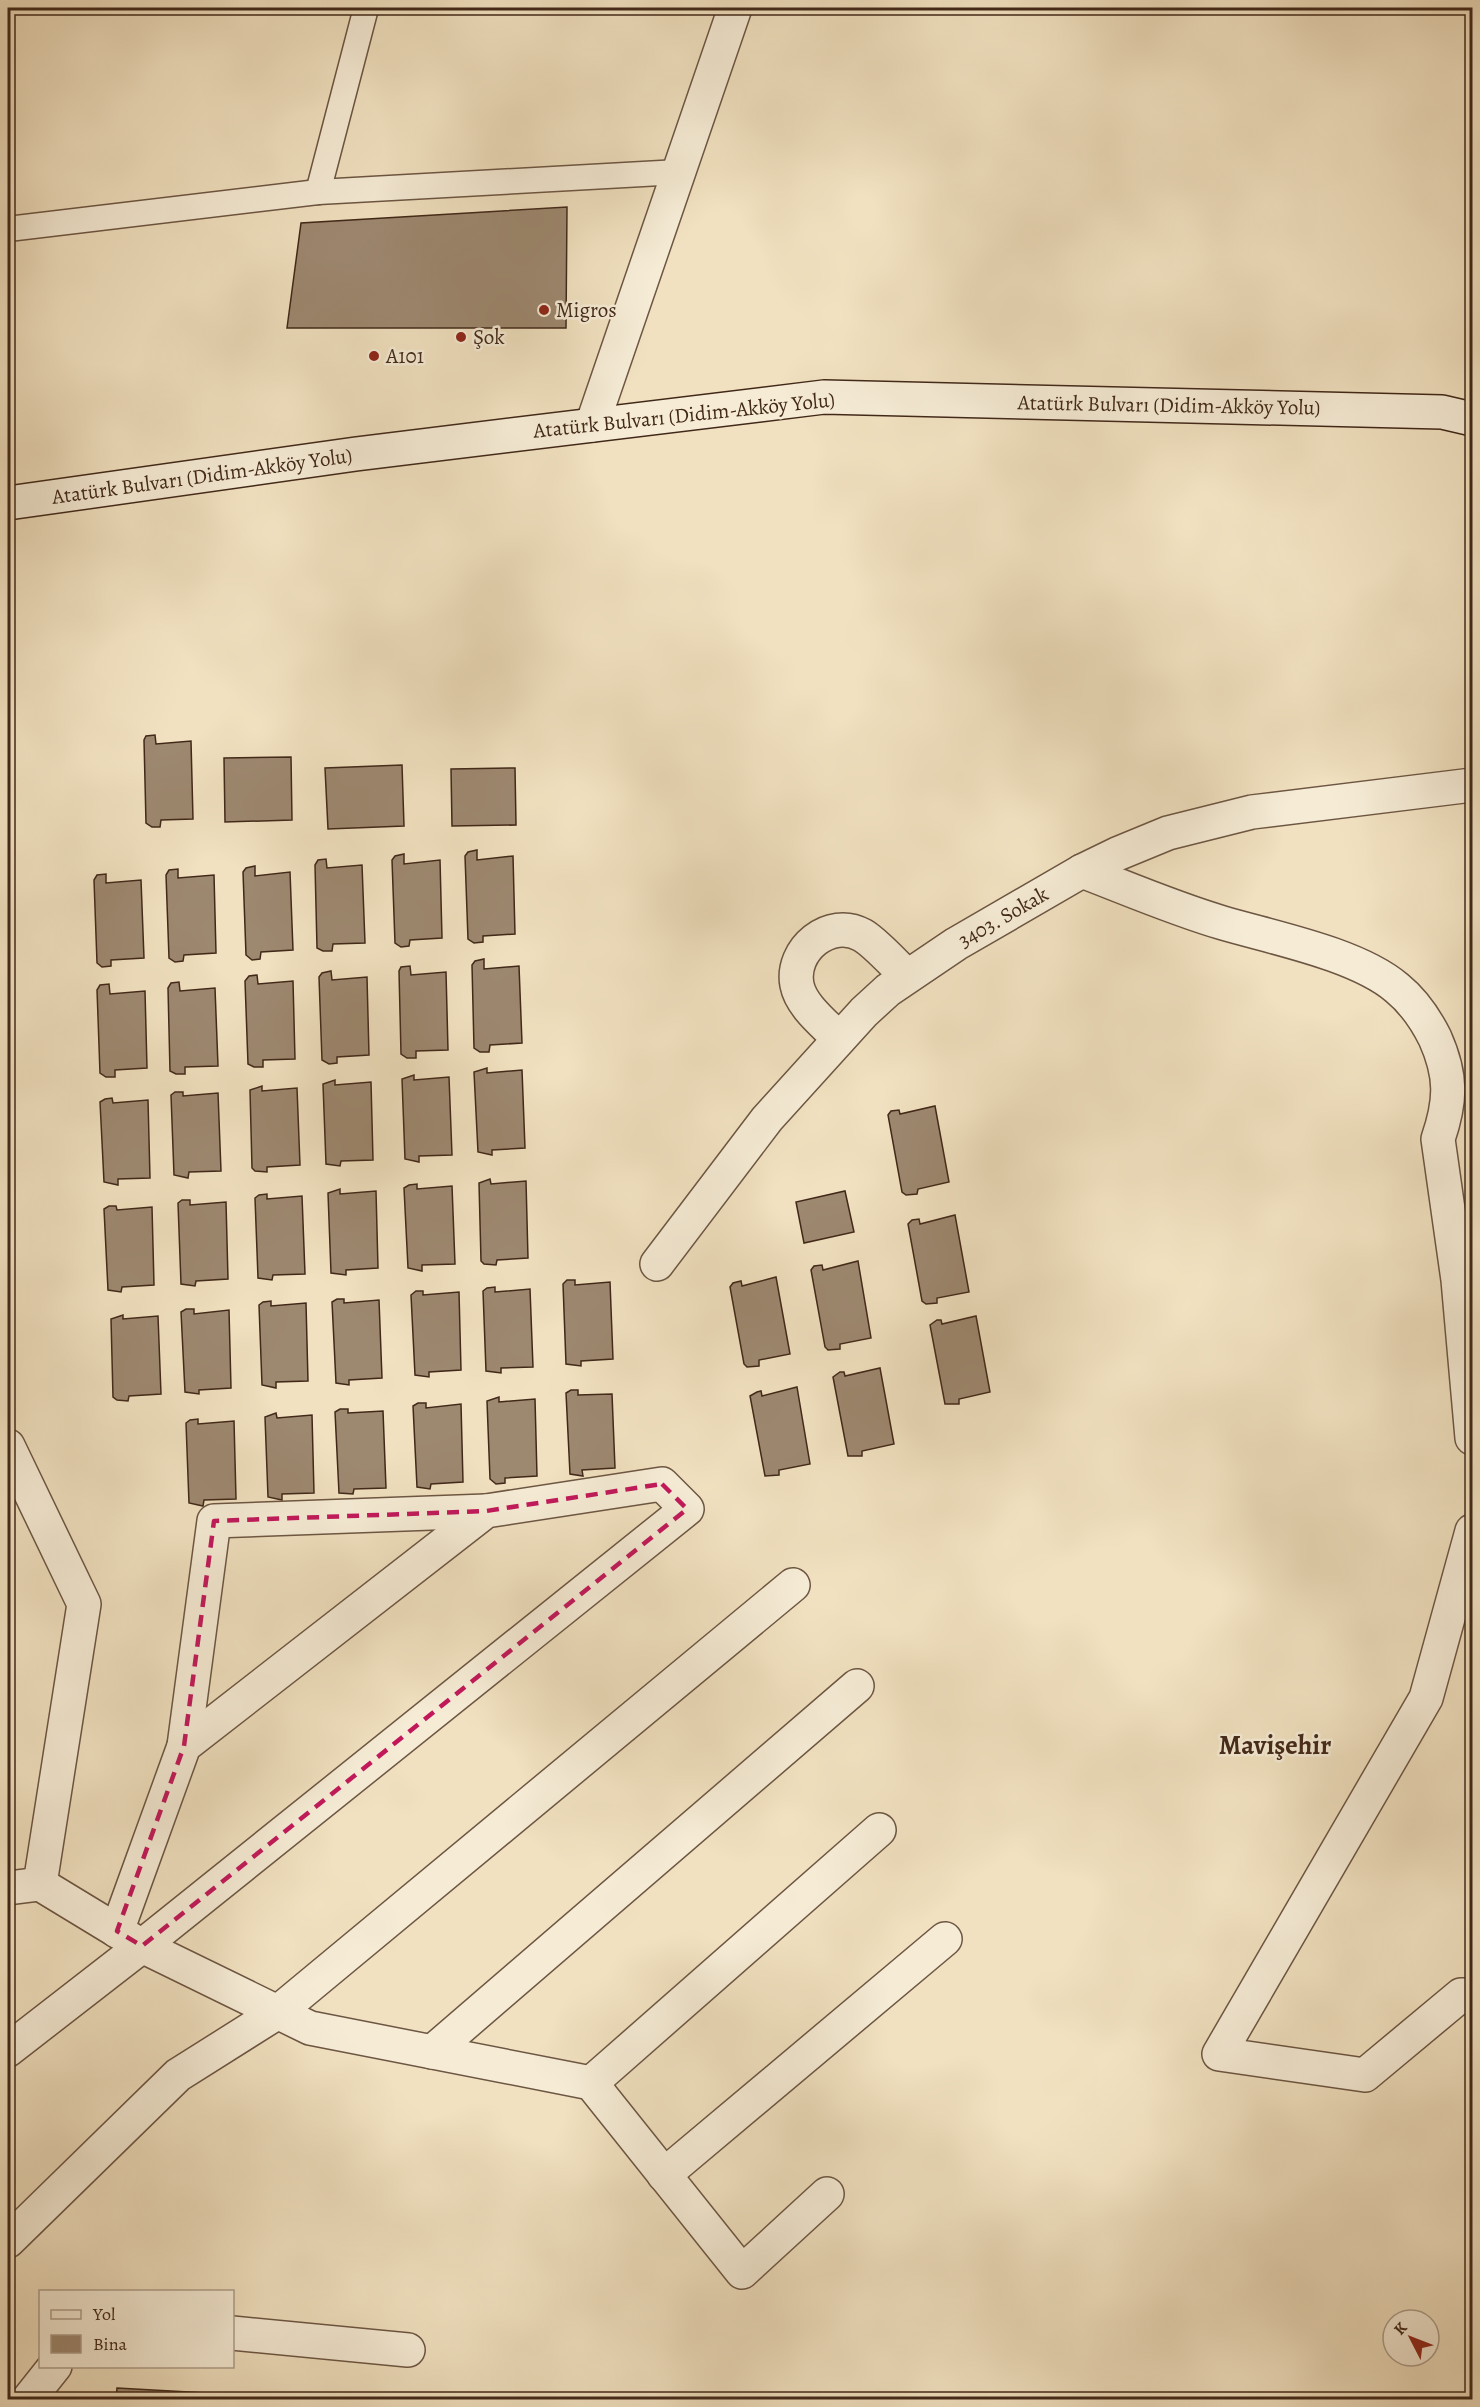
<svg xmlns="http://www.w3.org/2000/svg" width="1480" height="2407" viewBox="0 0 1480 2407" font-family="Alegreya,serif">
<rect width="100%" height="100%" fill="#f1e1c0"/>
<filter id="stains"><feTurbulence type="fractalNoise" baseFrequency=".00333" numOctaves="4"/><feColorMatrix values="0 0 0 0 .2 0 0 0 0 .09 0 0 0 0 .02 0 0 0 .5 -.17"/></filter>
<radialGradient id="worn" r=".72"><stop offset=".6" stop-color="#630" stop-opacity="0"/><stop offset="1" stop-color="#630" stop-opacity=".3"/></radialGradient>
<g fill="#9d8870" stroke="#412819" stroke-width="1.5">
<polygon points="567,207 566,328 287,328 301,223"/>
<polygon points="155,735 156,744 191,741 193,819 161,820 160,827 152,827 146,823 144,740 146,736"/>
<polygon points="291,757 292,820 225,822 224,758"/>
<polygon points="402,765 404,826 328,829 325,768"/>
<polygon points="515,768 516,825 452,826 451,769"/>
<polygon points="477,850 477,860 513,856 515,934 483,936 483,942 474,943 468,939 465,856 468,852"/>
<polygon points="404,854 404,864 440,860 442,938 410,940 409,946 401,947 395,943 392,860 395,856"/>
<polygon points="326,859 327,868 362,865 365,943 333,944 332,951 323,951 317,948 315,865 318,860"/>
<polygon points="255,866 255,876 290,872 293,950 261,952 260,959 252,960 246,955 243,872 246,868"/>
<polygon points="178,869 178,878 214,875 216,953 184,955 183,961 175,962 169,958 166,875 169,870"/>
<polygon points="106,874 106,883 141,880 144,958 111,960 111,966 102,967 97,963 94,880 97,875"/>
<polygon points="484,959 484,969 519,966 522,1043 490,1045 489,1052 480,1052 474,1048 472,965 475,961"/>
<polygon points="410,966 411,975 446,972 448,1050 416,1051 416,1058 407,1058 401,1054 399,971 401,967"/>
<polygon points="331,971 332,980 367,977 369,1055 337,1057 337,1063 329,1064 322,1060 319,977 322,973"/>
<polygon points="257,975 258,984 293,981 295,1059 263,1060 263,1067 254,1067 248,1064 245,981 249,976"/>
<polygon points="179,982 180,991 215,988 218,1066 185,1067 185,1074 176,1074 170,1071 168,988 171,983"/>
<polygon points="109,984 110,994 145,991 147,1068 115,1070 115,1077 106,1077 100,1073 97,990 100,985"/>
<polygon points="487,1068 487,1073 522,1070 525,1148 492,1150 492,1155 478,1152 474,1072"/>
<polygon points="414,1075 414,1080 449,1077 452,1155 419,1156 419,1162 405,1159 402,1079"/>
<polygon points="335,1080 335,1085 371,1082 373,1160 341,1161 340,1166 326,1164 323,1084"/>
<polygon points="262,1086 262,1091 297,1088 300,1165 267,1167 267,1172 255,1171 252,1168 250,1090"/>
<polygon points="175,1092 183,1092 183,1096 218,1093 221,1171 189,1172 188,1178 174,1175 171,1095"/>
<polygon points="112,1098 113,1103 148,1100 150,1178 118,1179 118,1185 104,1182 100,1102 105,1099"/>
<polygon points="935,1106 949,1182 918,1189 917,1194 906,1195 902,1192 888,1115 891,1111 899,1110 900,1114"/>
<polygon points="490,1179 491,1184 526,1181 528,1258 497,1260 496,1265 484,1264 481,1261 479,1183"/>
<polygon points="417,1184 417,1189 452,1186 455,1264 422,1265 422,1271 408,1268 404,1188 409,1185"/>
<polygon points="340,1189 340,1194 376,1191 378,1268 346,1270 346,1275 331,1273 328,1193"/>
<polygon points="845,1191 854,1232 804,1243 796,1202"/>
<polygon points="267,1194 267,1199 302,1196 305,1274 273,1275 272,1280 258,1278 255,1198 259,1195"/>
<polygon points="182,1200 190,1200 190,1205 226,1202 228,1279 196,1281 195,1286 181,1284 178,1203"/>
<polygon points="109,1206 116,1206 117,1210 152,1207 154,1285 122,1287 121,1292 108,1290 104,1209"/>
<polygon points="955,1215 969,1292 937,1298 937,1303 926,1304 922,1301 908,1224 912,1220 919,1219 920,1224"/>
<polygon points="858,1261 871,1338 840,1344 840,1349 828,1350 825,1347 811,1270 814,1266 822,1265 823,1270"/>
<polygon points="776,1277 790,1354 759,1360 759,1366 747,1367 744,1364 730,1287 733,1283 741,1281 742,1286"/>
<polygon points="567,1280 575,1280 575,1285 610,1282 613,1359 581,1361 581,1366 566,1364 563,1284"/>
<polygon points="495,1287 495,1292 530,1289 533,1367 501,1368 501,1373 486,1371 483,1291 487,1288"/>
<polygon points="416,1291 423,1291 423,1295 459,1292 461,1370 429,1372 429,1377 415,1375 411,1295"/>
<polygon points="337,1299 344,1299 344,1303 379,1300 382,1378 349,1380 349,1385 336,1383 332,1302"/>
<polygon points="271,1301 271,1306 306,1303 308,1381 276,1382 276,1388 262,1385 259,1305 263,1302"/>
<polygon points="186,1309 194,1309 194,1314 229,1310 231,1388 199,1390 199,1394 185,1392 181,1312"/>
<polygon points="123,1315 123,1319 158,1316 161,1394 129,1396 128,1401 117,1400 113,1397 111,1319"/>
<polygon points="976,1316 990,1392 959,1399 959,1404 945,1404 930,1325 937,1320 941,1320 942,1324"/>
<polygon points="880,1368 894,1444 862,1451 862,1456 848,1456 833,1377 840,1372 844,1372 845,1376"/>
<polygon points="797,1387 810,1464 779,1470 779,1475 765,1476 750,1396 757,1392 761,1391 762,1396"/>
<polygon points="571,1390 578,1390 578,1395 612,1394 615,1468 582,1470 583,1476 570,1474 566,1393"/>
<polygon points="499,1397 499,1402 535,1399 537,1476 505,1478 505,1483 496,1484 490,1479 487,1401"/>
<polygon points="418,1403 426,1403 426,1408 461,1404 463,1482 431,1484 430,1489 417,1487 413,1406"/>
<polygon points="340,1409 348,1409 348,1413 383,1411 386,1488 354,1489 353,1494 339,1493 335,1412"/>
<polygon points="276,1413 277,1418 312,1415 314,1493 282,1494 282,1500 268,1497 265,1417"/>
<polygon points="198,1419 198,1424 234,1421 236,1499 204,1500 203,1506 189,1503 186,1423 190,1420"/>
<polygon points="117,2388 330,2400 116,2400"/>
</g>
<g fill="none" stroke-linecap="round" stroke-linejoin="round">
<g stroke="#6d5643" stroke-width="27">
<g id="lane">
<polyline points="318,192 366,8"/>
<polyline points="8,229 318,192 679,172"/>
</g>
</g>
<g stroke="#6d5643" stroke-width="36">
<g id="street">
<polyline points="592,425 735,8"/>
<path d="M1082,871C1129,889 1175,909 1223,923C1274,938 1357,954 1397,988C1413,1001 1426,1020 1435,1038C1452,1076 1451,1101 1438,1139L1458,1280L1472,1438"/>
<path d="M839,1039C825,1024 801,1006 797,985C790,950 830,917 862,935C875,942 895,965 907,976"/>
<polyline points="657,1264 767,1119 864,1012 888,990 956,944 1082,871 1117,854 1168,833 1252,812 1472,785"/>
<polyline points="8,1446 84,1604 40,1884"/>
<polyline points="1472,1531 1426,1698 1219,2054 1365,2075 1461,1995 1472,1995"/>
<polyline points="184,1746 214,1521 486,1511"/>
<polyline points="8,1888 40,1884 142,1946 310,2028 591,2083 742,2272 827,2194"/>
<polyline points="8,2050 142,1946 687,1509 662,1484 486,1511 184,1746 117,1931"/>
<polyline points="432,2052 857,1686"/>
<polyline points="591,2083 879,1830"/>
<polyline points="664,2175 945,1939"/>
<polyline points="8,2241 178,2075 278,2012 793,1585"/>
<polyline points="232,2333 408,2350"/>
<polyline points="28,2400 55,2366"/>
</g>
</g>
<g stroke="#412819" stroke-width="36">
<polyline id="secondary" points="8,503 356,454 824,397 1442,412 1472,419"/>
</g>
<use href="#lane" stroke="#f6ecd6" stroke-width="24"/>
<use href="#street" stroke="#f6ecd6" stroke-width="33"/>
<use href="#secondary" stroke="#f6ecd6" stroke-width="33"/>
</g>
<path fill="none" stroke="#c2185b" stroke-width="4.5" stroke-dasharray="12 8" stroke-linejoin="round" d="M662,1484L687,1509L142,1946L117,1931L184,1746L214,1521L486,1511Z"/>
<g fill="#8f2418" stroke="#f6ecd6" stroke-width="2">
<circle cx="544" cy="310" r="6"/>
<circle cx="461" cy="337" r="6"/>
<circle cx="374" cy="356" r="6"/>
</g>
<g text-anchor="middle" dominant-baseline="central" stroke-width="5" stroke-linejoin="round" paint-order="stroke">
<g font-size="21" fill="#412819" stroke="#f6ecd6" text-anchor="start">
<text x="556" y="310">Migros</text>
<text x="473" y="337">Şok</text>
<text x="386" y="356">A101</text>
</g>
<g font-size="21" fill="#412819" stroke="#f6ecd6">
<text transform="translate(1169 405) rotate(1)">Atatürk Bulvarı (Didim-Akköy Yolu)</text>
<text transform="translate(684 415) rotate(-6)">Atatürk Bulvarı (Didim-Akköy Yolu)</text>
<text transform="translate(202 476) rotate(-8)">Atatürk Bulvarı (Didim-Akköy Yolu)</text>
<text transform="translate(1003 917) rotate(-30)">3403. Sokak</text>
</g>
<g font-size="27" font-weight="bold" fill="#412819" stroke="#f6ecd6">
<text x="1275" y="1745">Mavişehir</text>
</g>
</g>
<rect width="1480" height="2407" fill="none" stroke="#f1e1c0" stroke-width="30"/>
<rect x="9" y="9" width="1462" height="2389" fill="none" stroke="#412819" stroke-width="3"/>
<rect x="15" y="15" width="1450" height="2377" fill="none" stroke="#412819" stroke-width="1.5"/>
<rect x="39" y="2290" width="195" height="78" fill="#f6ecd6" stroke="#ae9e8a" stroke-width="1.5"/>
<rect x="51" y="2310" width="30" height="9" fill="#f6ecd6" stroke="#ae9e8a" stroke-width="1.5"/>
<text x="93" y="2320" font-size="18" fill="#412819">Yol</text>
<rect x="51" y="2335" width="30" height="18" fill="#9d8870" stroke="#ae9e8a" stroke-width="1.5"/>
<text x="93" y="2350" font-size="18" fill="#412819">Bina</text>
<g transform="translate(1411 2338) rotate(312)"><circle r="28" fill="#f6ecd6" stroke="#ae9e8a" stroke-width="1.5"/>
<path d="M0-4.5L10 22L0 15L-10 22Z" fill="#8f2418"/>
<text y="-9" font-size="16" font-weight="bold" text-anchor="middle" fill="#412819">K</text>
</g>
<rect width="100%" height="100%" filter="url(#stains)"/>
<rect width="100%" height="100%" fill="url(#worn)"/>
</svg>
